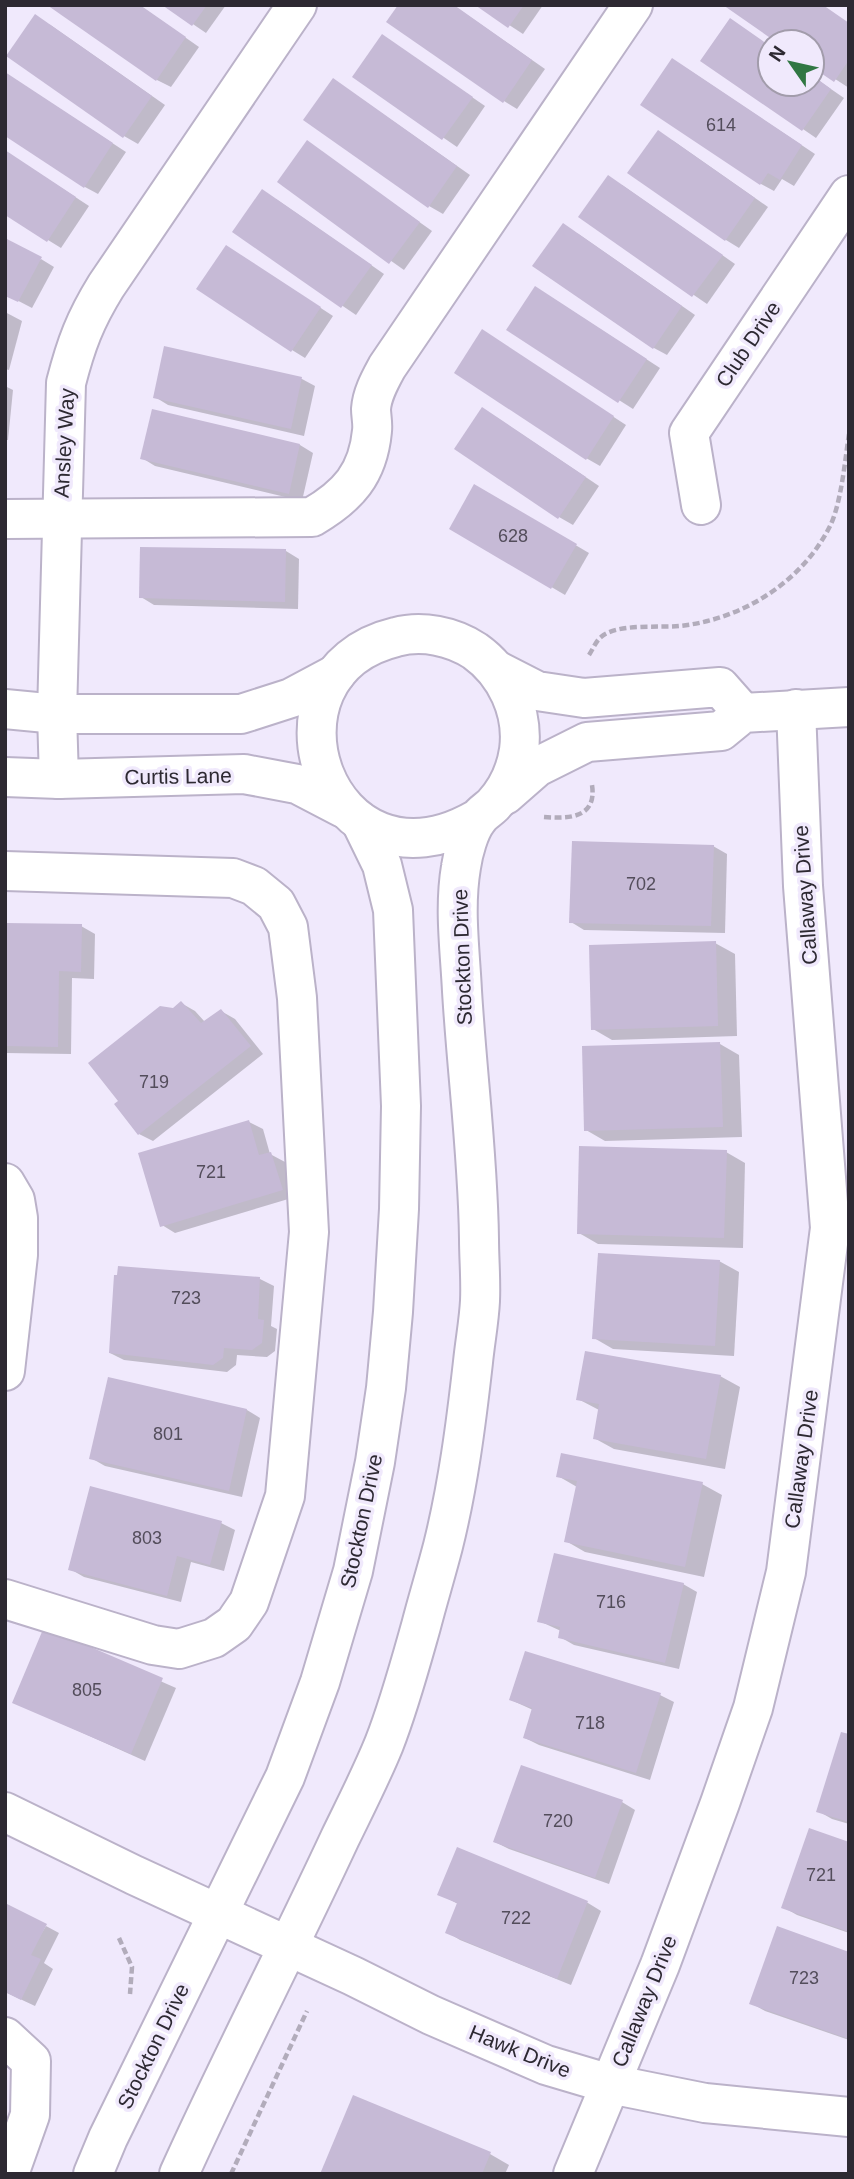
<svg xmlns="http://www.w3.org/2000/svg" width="854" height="2179" viewBox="0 0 854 2179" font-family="Arial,sans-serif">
<rect width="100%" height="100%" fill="#f0e9fc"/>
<g fill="#0003">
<polygon points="139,5 199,47 171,87 157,80"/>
<polygon points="165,5 226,5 206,33"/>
<polygon points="453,5 545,69 517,109 504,101"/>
<polygon points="478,5 543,5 523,34"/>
<polygon points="49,24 165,105 138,144 124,136"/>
<polygon points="849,24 849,88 812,64 812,42 779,42"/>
<polygon points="396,45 485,106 457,147 355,77"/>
<polygon points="770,47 770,84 812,84 812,76 844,98 816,138 702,60"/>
<polygon points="686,68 815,154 794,186 782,179 774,191 761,184"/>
<polygon points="5,73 126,152 98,194 85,187"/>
<polygon points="347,89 470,175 443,214 429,206"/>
<polygon points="672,140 768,207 739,248 726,240"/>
<polygon points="307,142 432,231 404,270 279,182"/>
<polygon points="5,151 89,206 61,248 48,240"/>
<polygon points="622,185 735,264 707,304 580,217"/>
<polygon points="276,199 384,274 356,315 234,232"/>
<polygon points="577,233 695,315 667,355 654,348"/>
<polygon points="240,255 333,316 305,358 292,350"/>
<polygon points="41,259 54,267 32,308 5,294"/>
<polygon points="549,296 660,368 633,409 509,330"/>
<polygon points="5,312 22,321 9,370 5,369"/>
<polygon points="496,340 626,425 600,466 586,458"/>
<polygon points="166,348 302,379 315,386 304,436 168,405 155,397"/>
<polygon points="5,386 13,390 8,440 5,440"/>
<polygon points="496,417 599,486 573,525 559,517"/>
<polygon points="300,445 313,453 302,501 155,466 142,458"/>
<polygon points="475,486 589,553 565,595 451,528"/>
<polygon points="286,551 299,559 298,609 154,605 141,597"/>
<polygon points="713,846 727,854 725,933 584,930 571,922"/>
<polygon points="5,924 81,926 95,934 94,979 72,978 71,1054 5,1053"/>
<polygon points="715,943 735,954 737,1036 612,1040 593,1029"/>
<polygon points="181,1003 195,1011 205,1022 221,1011 235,1019 263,1054 153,1141 139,1134 173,1010"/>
<polygon points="720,1044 739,1055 742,1137 605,1141 586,1130"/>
<polygon points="249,1122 263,1129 270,1154 285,1162 295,1197 175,1233 162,1225"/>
<polygon points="726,1152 745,1163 743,1248 598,1244 579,1233"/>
<polygon points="719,1261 739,1272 734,1356 613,1349 594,1338"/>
<polygon points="260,1279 274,1286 271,1326 277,1329 275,1351 267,1357 237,1355 236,1365 227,1372 124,1360 110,1353"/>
<polygon points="720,1376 740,1387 725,1469 614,1449 594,1438 599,1410 578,1399"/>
<polygon points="109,1379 247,1410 260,1418 242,1497 105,1466 91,1458"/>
<polygon points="558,1476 702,1484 722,1495 704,1577 585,1552 566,1541 577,1487"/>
<polygon points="221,1523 235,1530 224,1571 191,1562 181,1602 84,1577 70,1569"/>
<polygon points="683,1584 697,1592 679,1669 574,1645 560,1637 561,1631 539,1621"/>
<polygon points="45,1630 176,1688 145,1761 14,1702"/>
<polygon points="660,1695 674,1702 650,1780 539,1745 525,1738 533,1710 511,1700"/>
<polygon points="849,1736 849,1824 832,1819 818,1811"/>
<polygon points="622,1802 635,1810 609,1884 509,1849 495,1842"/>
<polygon points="849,1844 849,1933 797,1915 783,1907"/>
<polygon points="458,1849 588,1903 601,1911 571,1985 460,1940 447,1932 458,1904 439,1894"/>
<polygon points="46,1926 59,1933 44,1963 53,1969 35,2006 5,1992"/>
<polygon points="849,1954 849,2040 765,2011 751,2003"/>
<polygon points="490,2154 509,2165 505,2174 322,2174"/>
</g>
<g fill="#c6bad6">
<polygon points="47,5 140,5 186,37 156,81"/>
<polygon points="162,5 207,5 192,26"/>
<polygon points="398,5 454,5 532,60 503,103 386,22"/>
<polygon points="475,5 524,5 508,28"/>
<polygon points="723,5 823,5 849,23 849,60 834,82 812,67 812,42 776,42"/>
<polygon points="35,14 152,96 123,138 6,56"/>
<polygon points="730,18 770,46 770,84 812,84 812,75 831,89 802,131 700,61"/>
<polygon points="382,34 473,97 442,140 352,77"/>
<polygon points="672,58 802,145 780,180 768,173 760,185 640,105"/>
<polygon points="5,72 113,143 84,188 5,136"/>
<polygon points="333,78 457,166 428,208 303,120"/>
<polygon points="658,130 755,198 725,241 627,173"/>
<polygon points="307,140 420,222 389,264 277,182"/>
<polygon points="5,150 76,197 47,242 5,215"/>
<polygon points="608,175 723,255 692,297 578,217"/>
<polygon points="262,189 372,265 341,308 232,232"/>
<polygon points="563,223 682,306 653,349 532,266"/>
<polygon points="5,238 42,257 18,302 5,296"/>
<polygon points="226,245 321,307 291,352 196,289"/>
<polygon points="535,286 647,359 618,403 506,330"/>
<polygon points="482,329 614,416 586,460 454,373"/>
<polygon points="164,346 302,377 291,429 153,398"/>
<polygon points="482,407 586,477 558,519 454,449"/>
<polygon points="152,409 300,444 289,494 140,459"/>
<polygon points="474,484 577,544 551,589 449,529"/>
<polygon points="140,547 286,549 285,602 139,598"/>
<polygon points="572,841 714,845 711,926 569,923"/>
<polygon points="5,923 82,924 81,972 59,971 58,1047 5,1046"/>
<polygon points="716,941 718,1026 591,1030 589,945"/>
<polygon points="181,1001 201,1023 221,1009 251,1046 138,1135 114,1104 118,1101 88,1063 160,1006 173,1008"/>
<polygon points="720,1042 723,1127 584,1131 582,1046"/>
<polygon points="249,1120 259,1155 271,1152 283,1190 160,1227 138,1153"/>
<polygon points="579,1146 727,1150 724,1238 577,1234"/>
<polygon points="598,1253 720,1260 715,1346 592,1339"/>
<polygon points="118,1266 260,1277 258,1319 264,1320 262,1343 252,1350 224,1348 223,1358 213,1365 109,1353 114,1275 117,1275"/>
<polygon points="585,1351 721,1375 706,1459 593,1439 599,1404 576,1400"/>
<polygon points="108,1377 247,1409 229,1491 89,1459"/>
<polygon points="561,1453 703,1482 685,1567 564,1542 577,1481 556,1477"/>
<polygon points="90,1486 222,1521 210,1565 177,1556 167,1596 68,1570"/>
<polygon points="554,1553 684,1583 665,1663 558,1638 560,1627 537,1622"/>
<polygon points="44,1627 163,1678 131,1754 12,1703"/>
<polygon points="525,1651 661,1693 636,1773 523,1738 532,1708 509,1700"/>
<polygon points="841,1732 849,1734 849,1822 816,1812"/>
<polygon points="521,1765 623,1800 595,1878 493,1842"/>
<polygon points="809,1828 849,1842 849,1932 781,1908"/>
<polygon points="457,1847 588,1901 557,1979 445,1933 457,1903 437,1895"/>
<polygon points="5,1903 47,1924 31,1955 41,1959 21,2000 5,1992"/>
<polygon points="777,1926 849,1952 849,2039 749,2004"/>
<polygon points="353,2095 491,2152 482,2174 320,2174"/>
</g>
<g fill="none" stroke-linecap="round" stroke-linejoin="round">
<g stroke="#bbb2c9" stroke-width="42">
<g id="minor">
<polyline points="701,505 689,433 849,195"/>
<path d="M5,519L312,517C348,496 368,474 372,431C373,423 371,416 371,409C372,394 380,380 387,367L633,5"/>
<polyline points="496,670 537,691 584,698 720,687 743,713"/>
<polyline points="5,709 57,714 241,714 291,698 336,674"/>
<polyline points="5,777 59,779 244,774 297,784 343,808"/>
<path d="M59,779L57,714L66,383C76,344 85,320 106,286L297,5"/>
<polyline points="505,795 537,767 587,742 721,731 743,713 849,707"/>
<polyline points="5,871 233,878 254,886 276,904 288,927 297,998 309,1232 285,1496 249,1602 234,1624 214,1638 179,1649 153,1645 5,1599"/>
<polyline points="5,1183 15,1200 18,1218 18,1255 5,1371"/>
<polyline points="5,1812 134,1875 353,1976 431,2015 546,2065 610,2084 705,2103 849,2117"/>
<polyline points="5,2037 31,2061 30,2115 9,2174"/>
<polyline points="93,2174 108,2138 285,1777 320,1682 353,1571 375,1462 386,1388 393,1312 399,1209 401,1106 393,910 382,865 361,822"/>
<path d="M179,2174C230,2061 288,1950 340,1838C355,1807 371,1776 384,1744C399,1706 410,1665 421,1626C428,1599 436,1573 443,1546C458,1486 466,1424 473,1362C475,1342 479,1321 480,1301C481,1280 479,1259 479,1239C478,1156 467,1074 462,991C460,950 454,908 461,867C463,853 469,830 478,819C482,813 488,810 493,805C507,790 516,770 519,750C524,712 506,673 475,651C452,636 422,630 396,637C247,673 327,905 477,819"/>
<polyline points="573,2174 660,1965 720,1803 753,1708 786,1572 830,1228 803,886 796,709"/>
</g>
</g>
<g stroke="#b2acbb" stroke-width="4.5" stroke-dasharray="7 3.5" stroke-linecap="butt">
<path d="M589,655C593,649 596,641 601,637C617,623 659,628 679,626C740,620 800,584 829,528C841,506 845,460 849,434"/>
<path d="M544,817C569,819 597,818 592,785"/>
<polyline points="119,1938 132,1967 130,1994"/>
<polyline points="231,2174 307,2011"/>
</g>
<use href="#minor" stroke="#fff" stroke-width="38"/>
</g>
<g text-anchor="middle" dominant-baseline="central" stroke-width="7" stroke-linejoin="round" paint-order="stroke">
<g font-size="18" fill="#534d5b">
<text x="721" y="125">614</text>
<text x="513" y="536">628</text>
<text x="641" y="884">702</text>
<text x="154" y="1082">719</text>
<text x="211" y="1172">721</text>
<text x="186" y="1298">723</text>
<text x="168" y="1434">801</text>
<text x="147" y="1538">803</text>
<text x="611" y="1602">716</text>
<text x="87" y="1690">805</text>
<text x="590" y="1723">718</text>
<text x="558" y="1821">720</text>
<text x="821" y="1875">721</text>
<text x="516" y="1918">722</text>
<text x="804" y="1978">723</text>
</g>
<g font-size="21" fill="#2d2932" stroke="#f0e9fc">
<text transform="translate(748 344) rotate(-56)">Club Drive</text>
<text transform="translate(64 443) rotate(-87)">Ansley Way</text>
<text transform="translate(178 776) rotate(-1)">Curtis Lane</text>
<text transform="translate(805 895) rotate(-94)">Callaway Drive</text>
<text transform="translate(462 957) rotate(-92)">Stockton Drive</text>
<text transform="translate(801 1459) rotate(-82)">Callaway Drive</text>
<text transform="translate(361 1521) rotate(-78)">Stockton Drive</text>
<text transform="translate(644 2001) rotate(-68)">Callaway Drive</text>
<text transform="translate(153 2046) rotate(-64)">Stockton Drive</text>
<text transform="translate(520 2051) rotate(22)">Hawk Drive</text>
</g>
</g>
<rect width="854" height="2179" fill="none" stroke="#2d2932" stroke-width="14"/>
<g transform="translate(791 63) rotate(304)"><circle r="33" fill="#f0e9fc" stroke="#a29cab" stroke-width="2"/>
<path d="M0-5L12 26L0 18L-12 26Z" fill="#317743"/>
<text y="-10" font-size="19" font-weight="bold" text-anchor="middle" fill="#2d2932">N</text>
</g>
</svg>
